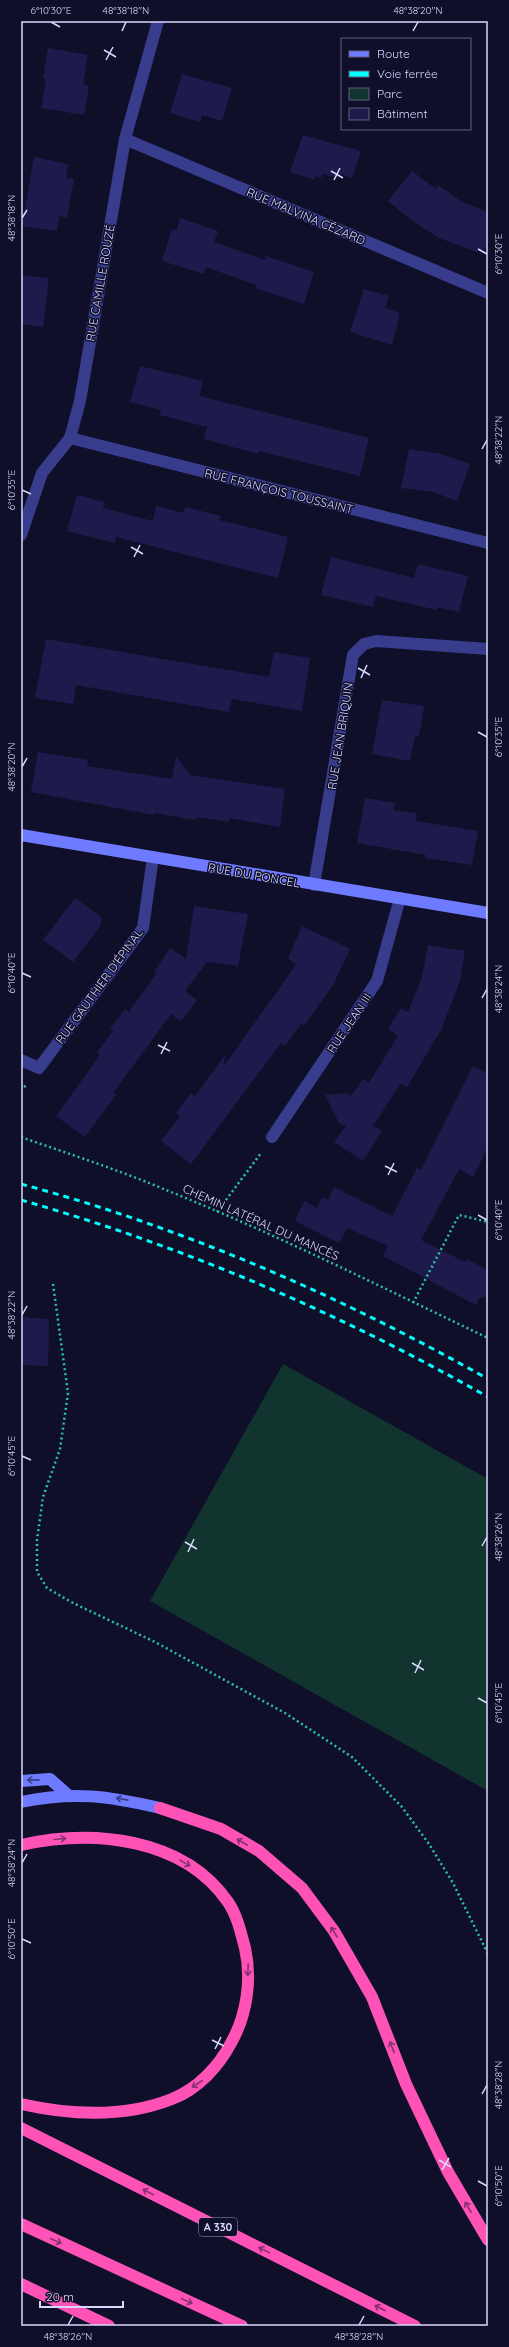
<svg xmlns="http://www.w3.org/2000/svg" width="509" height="2347" viewBox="0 0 509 2347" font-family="Quicksand,sans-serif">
<rect width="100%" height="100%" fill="#100f2a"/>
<polygon fill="#11342f" points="283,1364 488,1479 488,1791 150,1601"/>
<g fill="#1e1a4c">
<polygon points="48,48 88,55 83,84 89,86 84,115 41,108 46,79 43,78"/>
<polygon points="182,74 232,88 222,121 202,115 200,122 170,113"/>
<polygon points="303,135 361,151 352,178 340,174 338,178 323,174 321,178 316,176 315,180 290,172"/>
<polygon points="34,157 68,164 66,178 74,179 67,218 59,216 57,231 22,226"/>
<polygon points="412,171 436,189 438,185 462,202 488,212 488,248 476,252 439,238 414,222 388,201"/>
<polygon points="180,218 218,231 214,242 265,260 266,256 314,272 304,304 255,288 256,285 206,267 204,274 162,261 172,229 177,230"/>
<polygon points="21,275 49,278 43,327 21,324"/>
<polygon points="364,289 389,296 385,308 400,313 392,345 350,332"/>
<polygon points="140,366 203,381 199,396 369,438 360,476 259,451 258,454 204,439 207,427 160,415 161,410 130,402"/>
<polygon points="409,449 441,454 470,464 457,501 433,492 401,488"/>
<polygon points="77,495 104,502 103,508 153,521 156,506 184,513 185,507 221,516 219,520 288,537 278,578 116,537 115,543 67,531"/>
<polygon points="331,557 414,578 418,564 468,576 459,612 437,607 437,610 376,596 373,607 321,595"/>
<polygon points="46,639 269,677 274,652 310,658 302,711 232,699 229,712 76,685 73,704 35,698"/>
<polygon points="382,700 424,706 419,736 415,736 410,761 372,754"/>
<polygon points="38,752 88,760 87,766 172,779 176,756 190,775 285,789 280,827 229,818 229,822 198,817 195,820 155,813 154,815 31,792"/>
<polygon points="365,798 395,803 394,810 417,813 416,821 478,831 472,865 425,858 426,855 357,843"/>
<polygon points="75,898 101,917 101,925 73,962 43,940"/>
<polygon points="194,906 248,914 238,966 207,962 185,991 197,1000 181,1021 171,1014 113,1093 116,1095 85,1137 56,1116 100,1055 97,1052 113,1031 110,1029 125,1009 129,1012 156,974 154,972 170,948 186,959"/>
<polygon points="302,926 350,949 333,985 304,1026 301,1024 285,1046 281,1043 191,1164 161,1141 180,1116 176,1113 191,1093 195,1096 225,1055 224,1066 296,965 288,958"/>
<polygon points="428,945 465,951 460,981 441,1030 407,1087 401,1083 373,1126 382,1131 363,1161 334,1142 346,1126 339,1123 325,1095 346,1093 351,1096 363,1079 369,1083 398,1036 388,1029 401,1008 408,1012 422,977"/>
<polygon points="473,1066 488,1074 488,1147 473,1177 459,1169 421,1240 465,1262 466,1259 488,1270 488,1297 479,1298 476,1305 383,1256 388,1246 347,1228 339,1243 295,1221 304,1201 317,1208 322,1197 328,1200 334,1187 392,1216 417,1168 421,1170"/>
<polygon points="21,1317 49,1319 48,1366 21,1365"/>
</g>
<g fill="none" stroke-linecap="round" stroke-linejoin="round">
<g stroke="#28c2a9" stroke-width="2.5" stroke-dasharray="2 3" stroke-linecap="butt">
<polyline points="21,1091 26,1085"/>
<path d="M21,1137C69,1154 119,1170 166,1190C276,1234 381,1287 488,1338"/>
<polyline points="217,1212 261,1153"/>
<polyline points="53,1284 68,1393 60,1449 43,1497 37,1540 37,1572 47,1588 73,1603 155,1642 285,1713 352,1757 402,1807 429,1844 453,1883 488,1954"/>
<polyline points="413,1303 459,1215 488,1222"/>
</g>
<g stroke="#373d8c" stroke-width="12">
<polyline points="125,139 488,293"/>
<polyline points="70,438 488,543"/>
<polyline points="21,535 42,473 70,438 80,401 125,139 158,21"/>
<polyline points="314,885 353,655 364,644 376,641 488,649"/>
<polyline points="21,1060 39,1068 143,928 153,857"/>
<polyline points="272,1137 377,981 400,898"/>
</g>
<g stroke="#6e7aff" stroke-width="12">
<polyline points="21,835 488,913"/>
<polyline points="21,1781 50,1779 68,1795"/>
<path d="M21,1802C74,1791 108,1796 160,1808"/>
</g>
<g stroke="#ff52b7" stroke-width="12">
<polyline points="160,1808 221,1829 259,1851 302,1888 334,1931 372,1997 406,2084 448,2172 488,2240"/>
<path d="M21,1845C92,1829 183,1837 228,1902C237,1915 241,1933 245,1948C252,1979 247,2015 231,2043C219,2066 198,2089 172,2099C124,2118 70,2115 21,2104"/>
<polyline points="21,2128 415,2326"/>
<polyline points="21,2224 242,2326"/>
<polyline points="21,2284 109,2326"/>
</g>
<g stroke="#03fffd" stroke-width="3" stroke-dasharray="6 5" stroke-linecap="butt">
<path d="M21,1184C184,1228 341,1296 488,1379"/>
<path d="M21,1200C185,1247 340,1313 488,1397"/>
</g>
</g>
<defs><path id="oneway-shaft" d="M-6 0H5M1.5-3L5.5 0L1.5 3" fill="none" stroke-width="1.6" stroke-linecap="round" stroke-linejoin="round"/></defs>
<g stroke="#3a3f8a">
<use href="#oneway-shaft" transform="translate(33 1780) rotate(179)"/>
<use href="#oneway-shaft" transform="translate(122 1799) rotate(-169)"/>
</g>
<g stroke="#883070">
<use href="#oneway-shaft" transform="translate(60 1839) rotate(-5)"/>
<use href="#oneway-shaft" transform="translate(242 1842) rotate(-150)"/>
<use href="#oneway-shaft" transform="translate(185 1863) rotate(29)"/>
<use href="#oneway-shaft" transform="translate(334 1932) rotate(-123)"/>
<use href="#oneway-shaft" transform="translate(248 1970) rotate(92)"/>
<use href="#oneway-shaft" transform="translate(392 2047) rotate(-111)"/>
<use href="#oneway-shaft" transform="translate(197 2084) rotate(147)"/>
<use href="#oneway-shaft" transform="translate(148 2192) rotate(-153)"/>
<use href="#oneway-shaft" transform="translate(468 2207) rotate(-120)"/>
<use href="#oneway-shaft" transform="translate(56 2241) rotate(25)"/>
<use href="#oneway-shaft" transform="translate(264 2250) rotate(-153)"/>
<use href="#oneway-shaft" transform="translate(187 2301) rotate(25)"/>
<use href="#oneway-shaft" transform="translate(380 2308) rotate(-153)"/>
</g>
<path fill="none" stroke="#d8d7ff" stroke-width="1.5" d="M51,22L60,27M122,31L126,22M413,31L418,22M104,50L116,57M106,60L113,47M331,171L343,178M334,180L340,168M22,218L27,210M478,249L487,254M482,449L487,440M22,490L31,494M131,547L143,554M134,557L140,545M358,668L370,675M361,678L367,665M478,732L487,737M22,767L27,758M22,973L31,977M482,998L487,989M158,1045L170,1051M161,1054L167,1042M385,1166L397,1172M388,1175L394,1163M478,1215L487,1220M22,1315L27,1306M22,1456L31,1460M185,1542L197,1549M482,1546L487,1537M188,1552L194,1539M412,1663L424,1670M415,1673L421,1660M478,1698L487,1703M22,1863L27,1854M22,1939L31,1943M212,2040L224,2046M215,2049L221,2037M482,2094L487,2085M439,2160L451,2167M442,2170L449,2158M478,2181L487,2186M68,2325L73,2316M359,2325L364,2316"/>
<g text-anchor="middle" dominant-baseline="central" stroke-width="3" stroke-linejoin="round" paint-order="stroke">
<rect fill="#100f2a" stroke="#9c9bbf" stroke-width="1" x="199" y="2218" width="38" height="18" rx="3"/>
<g font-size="11" font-weight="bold" fill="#d8d7ff">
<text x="218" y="2227">A 330</text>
</g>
<g font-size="12" fill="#d8d7ff" stroke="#100f2a">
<text transform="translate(306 216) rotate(23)">RUE MALVINA CÉZARD</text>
<text transform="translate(100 283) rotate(-80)">RUE CAMILLE ROUZÉ</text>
<text transform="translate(279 491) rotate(14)">RUE FRANÇOIS TOUSSAINT</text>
<text transform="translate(340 736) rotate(-81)">RUE JEAN BRIQUIN</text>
<text transform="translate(254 875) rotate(10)">RUE DU PONCEL</text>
<text transform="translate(99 986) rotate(-54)">RUE GAUTHIER D'ÉPINAL</text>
<text transform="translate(349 1023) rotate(-56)">RUE JEAN III</text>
<text transform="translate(261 1222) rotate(24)">CHEMIN LATÉRAL DU MANCÈS</text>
</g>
</g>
<rect width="509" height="2347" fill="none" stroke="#100f2a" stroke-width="44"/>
<rect x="341" y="38" width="130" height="92" fill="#100f2a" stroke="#605f7f"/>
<rect x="349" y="51" width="20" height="6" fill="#6e7aff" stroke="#605f7f"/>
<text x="377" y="58" font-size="12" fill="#d8d7ff">Route</text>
<rect x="349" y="71" width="20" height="6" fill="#03fffd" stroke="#605f7f"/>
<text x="377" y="78" font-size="12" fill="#d8d7ff">Voie ferrée</text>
<rect x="349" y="88" width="20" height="12" fill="#11342f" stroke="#605f7f"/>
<text x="377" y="98" font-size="12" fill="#d8d7ff">Parc</text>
<rect x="349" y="108" width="20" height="12" fill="#1e1a4c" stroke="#605f7f"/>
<text x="377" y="118" font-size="12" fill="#d8d7ff">Bâtiment</text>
<path d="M40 2301v6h83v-6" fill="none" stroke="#d8d7ff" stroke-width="2"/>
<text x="46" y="2301" font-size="12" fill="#d8d7ff" stroke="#100f2a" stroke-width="3" paint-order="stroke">20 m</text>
<rect x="22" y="22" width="465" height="2303" fill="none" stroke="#d8d7ff" stroke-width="1.5"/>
<g font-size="10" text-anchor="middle" fill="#d8d7ff">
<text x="51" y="14">6°10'30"E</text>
<text x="126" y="14">48°38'18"N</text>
<text x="418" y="14">48°38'20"N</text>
<text transform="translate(11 218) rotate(-90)" y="4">48°38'18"N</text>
<text transform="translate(498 254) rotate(-90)" y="4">6°10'30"E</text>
<text transform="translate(498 440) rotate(-90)" y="4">48°38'22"N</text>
<text transform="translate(11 490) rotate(-90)" y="4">6°10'35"E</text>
<text transform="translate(498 737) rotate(-90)" y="4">6°10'35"E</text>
<text transform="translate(11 767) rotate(-90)" y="4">48°38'20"N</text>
<text transform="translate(11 973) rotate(-90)" y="4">6°10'40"E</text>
<text transform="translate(498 989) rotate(-90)" y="4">48°38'24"N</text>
<text transform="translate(498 1220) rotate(-90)" y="4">6°10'40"E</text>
<text transform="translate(11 1315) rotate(-90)" y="4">48°38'22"N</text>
<text transform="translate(11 1456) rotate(-90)" y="4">6°10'45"E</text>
<text transform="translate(498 1537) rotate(-90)" y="4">48°38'26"N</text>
<text transform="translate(498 1703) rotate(-90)" y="4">6°10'45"E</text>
<text transform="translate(11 1863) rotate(-90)" y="4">48°38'24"N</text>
<text transform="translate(11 1939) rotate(-90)" y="4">6°10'50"E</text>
<text transform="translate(498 2085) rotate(-90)" y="4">48°38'28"N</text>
<text transform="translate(498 2186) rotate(-90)" y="4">6°10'50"E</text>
<text x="68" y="2340">48°38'26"N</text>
<text x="359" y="2340">48°38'28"N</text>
</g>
</svg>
